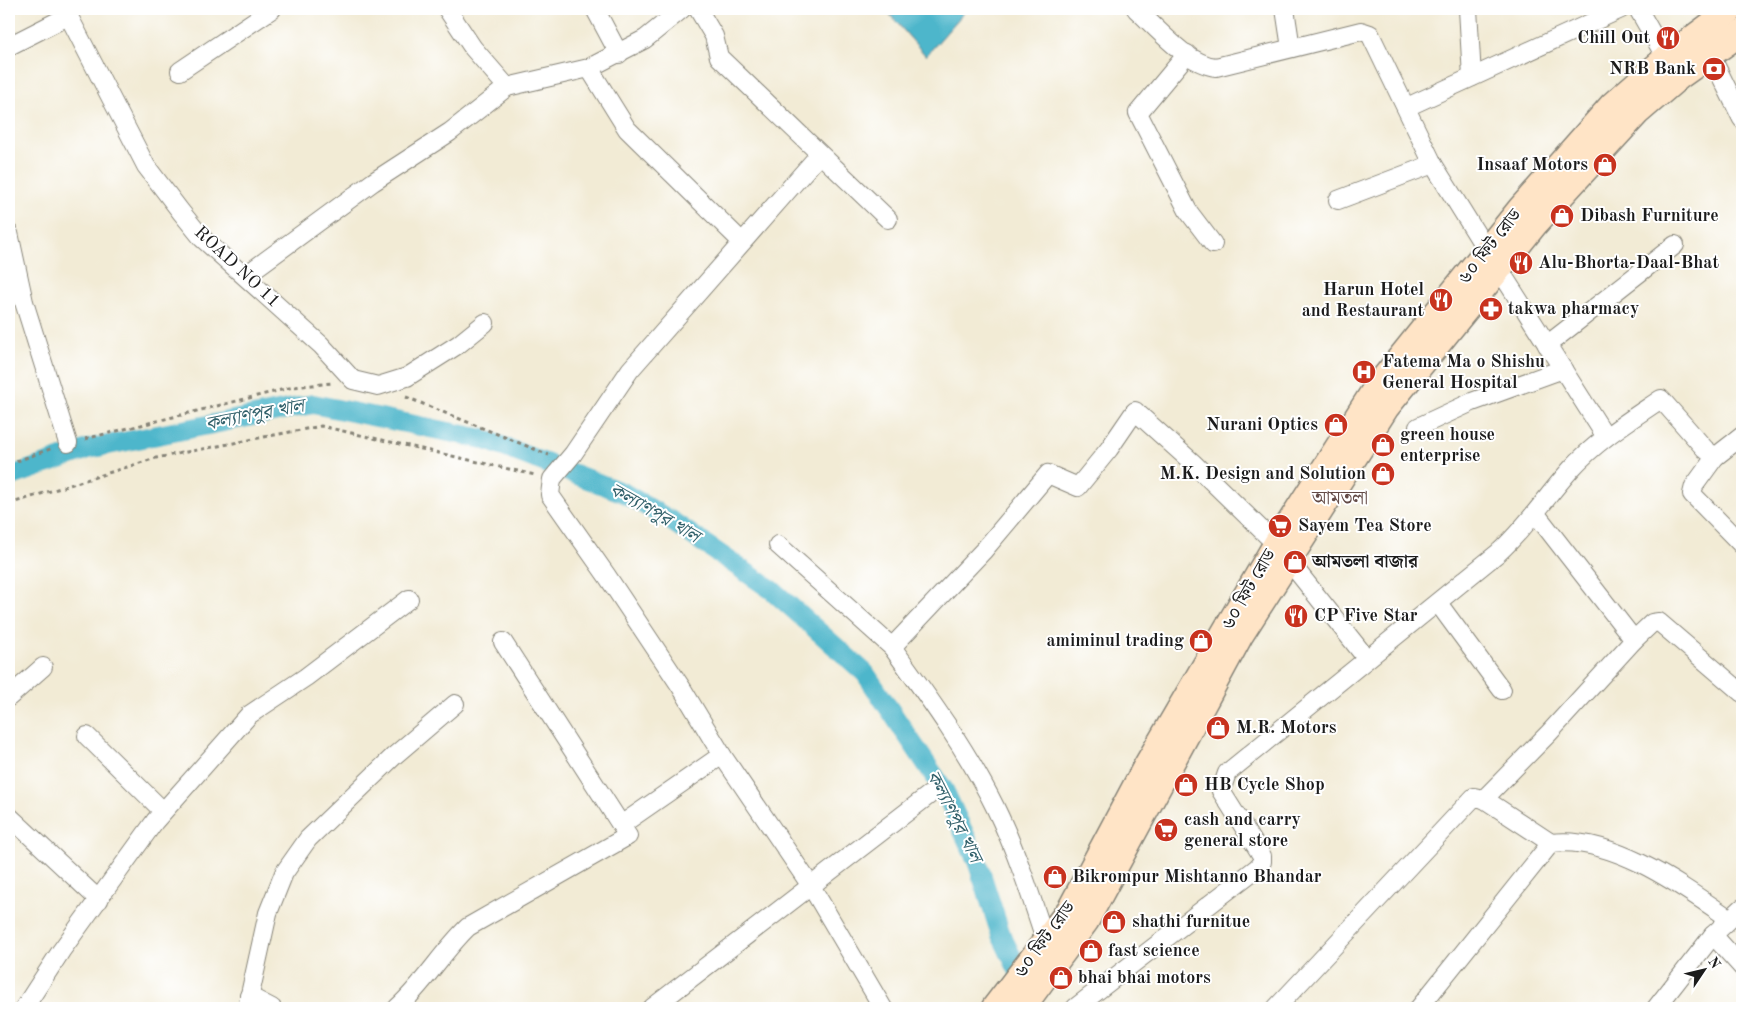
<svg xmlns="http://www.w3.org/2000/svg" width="1751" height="1017" viewBox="0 0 1751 1017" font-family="'Old Standard TT','Noto Serif Bengali',serif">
<rect width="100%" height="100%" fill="#fff"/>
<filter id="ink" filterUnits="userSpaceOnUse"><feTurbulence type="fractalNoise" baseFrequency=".02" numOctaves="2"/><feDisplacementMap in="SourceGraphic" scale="10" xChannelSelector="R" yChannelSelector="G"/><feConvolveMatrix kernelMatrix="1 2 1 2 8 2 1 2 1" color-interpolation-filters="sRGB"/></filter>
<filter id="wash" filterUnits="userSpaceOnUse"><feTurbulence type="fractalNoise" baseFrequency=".0096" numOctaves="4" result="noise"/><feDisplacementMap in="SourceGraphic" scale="20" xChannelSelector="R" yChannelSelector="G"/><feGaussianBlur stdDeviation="1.12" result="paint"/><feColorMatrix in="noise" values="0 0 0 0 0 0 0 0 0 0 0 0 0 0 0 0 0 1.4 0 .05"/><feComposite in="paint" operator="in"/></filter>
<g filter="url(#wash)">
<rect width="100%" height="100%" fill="#f2ebd5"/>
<polygon fill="#4db6cb" stroke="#346974" points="885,9 967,9 926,56"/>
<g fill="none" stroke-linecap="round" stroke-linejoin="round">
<polyline stroke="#4db6cb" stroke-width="20" points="9,477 88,449 313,404 483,439 624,493 670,520 772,590 865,673 944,790 977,861 1001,935 1026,986"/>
</g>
</g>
<g filter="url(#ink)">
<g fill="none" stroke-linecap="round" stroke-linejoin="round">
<g stroke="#878478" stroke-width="20">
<g id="street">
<polyline points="65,9 146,166 181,212 202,238 321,345 353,380 378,386 407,377 459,344 485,323"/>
<polyline points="447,9 473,48 507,87"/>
<polyline points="595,9 619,54"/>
<polyline points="698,9 714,36 719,57 888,219"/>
<path d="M1136,9C1157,28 1187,64 1216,67L1361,31L1370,34L1433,164L1487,251"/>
<polyline points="1285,9 1291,48"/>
<polyline points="1468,9 1472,77"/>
<polyline points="1638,9 1666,58"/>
<polyline points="9,46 68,16"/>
<polyline points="1187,54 1138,113 1188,211 1213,244"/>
<polyline points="1710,54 1742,119"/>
<polyline points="589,68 627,129 741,241"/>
<polyline points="180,71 272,9"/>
<polyline points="1407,107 1621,9"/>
<polyline points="819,155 630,370 573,454 552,479 550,495 607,576 681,687 722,755 811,886 883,1008"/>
<polyline points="1338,200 1433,164"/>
<polyline points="9,233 24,302 68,443"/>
<polyline points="1499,269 1606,437"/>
<polyline points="246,275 373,182 450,132 507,87 589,68 645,39 682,9"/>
<polyline points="1547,345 1675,245"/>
<polyline points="1418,427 1472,402 1563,369"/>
<polyline points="1715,457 1694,486 1692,494 1742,545"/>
<polyline points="778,545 892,647"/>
<polyline points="1289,561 1367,659"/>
<polyline points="1438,603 1502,690"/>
<polyline points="1634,640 1652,623 1659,622 1742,693"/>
<polyline points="503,642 621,825 722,755"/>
<polyline points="9,697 43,667"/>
<polyline points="87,736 163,811"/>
<polyline points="9,816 99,900"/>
<path d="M1551,843C1612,835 1682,886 1730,919"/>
<polyline points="1713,935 1742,967"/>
<path d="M1046,942C1031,896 1016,850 995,807C967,750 929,698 892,647L984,550L1048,474L1078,487L1109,449L1135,411L1193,463L1276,544"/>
<polyline points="249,996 272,1008"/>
<polyline points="24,1008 61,951 155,821 249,715 306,677 409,599"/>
<polyline points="247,1008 268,913 284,873 308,839 394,756 455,704"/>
<path d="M397,1008C424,984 442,952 468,927L628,836L621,825"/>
<polyline points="652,1008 929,795"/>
<path d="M1075,1008L1257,868L1262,862V856L1221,791L1227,773L1498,553C1526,528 1546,497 1571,469C1596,441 1630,420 1661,399L1705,449L1715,457L1742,436"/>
<polyline points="1276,1008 1474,797 1484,799 1549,733 1634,640 1536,514"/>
<polyline points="1419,1008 1551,843 1484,799"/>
<polyline points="1656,1008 1713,935 1742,908"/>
</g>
</g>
<g stroke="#878478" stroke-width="28">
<g id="secondary">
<polyline points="994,1008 1070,909 1146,766 1276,544 1375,389 1520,209 1612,105 1666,58 1732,9"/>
<polyline points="1022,1008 1086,921 1240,636 1386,408 1536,223 1637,113 1680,76 1742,32"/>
</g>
</g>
<g stroke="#878478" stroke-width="3" stroke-dasharray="4 4" stroke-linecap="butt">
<polyline points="406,397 549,455"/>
<polyline points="85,439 293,387 332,383"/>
<polyline points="9,464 53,448"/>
<polyline points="9,504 156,458 321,426 535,475"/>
</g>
<use href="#street" stroke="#fff" stroke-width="18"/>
<use href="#secondary" stroke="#ffe4c6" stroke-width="25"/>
</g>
</g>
<defs>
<g id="restaurant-disc" transform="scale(1.25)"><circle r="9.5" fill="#c8321e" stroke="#fff"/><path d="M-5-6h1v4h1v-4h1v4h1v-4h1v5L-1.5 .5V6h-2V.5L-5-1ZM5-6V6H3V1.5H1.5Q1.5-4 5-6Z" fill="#fff"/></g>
<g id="bank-disc" transform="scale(1.25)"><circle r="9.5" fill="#c8321e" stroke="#fff"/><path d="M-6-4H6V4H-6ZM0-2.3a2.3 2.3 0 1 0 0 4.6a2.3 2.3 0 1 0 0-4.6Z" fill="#fff"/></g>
<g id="shop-disc" transform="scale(1.25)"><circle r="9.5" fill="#c8321e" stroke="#fff"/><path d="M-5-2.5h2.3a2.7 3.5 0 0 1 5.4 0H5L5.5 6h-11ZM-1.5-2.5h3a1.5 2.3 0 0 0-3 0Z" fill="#fff"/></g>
<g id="pharmacy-disc" transform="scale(1.25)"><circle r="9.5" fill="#c8321e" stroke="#fff"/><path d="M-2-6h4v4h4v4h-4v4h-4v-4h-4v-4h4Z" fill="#fff"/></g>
<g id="hospital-disc" transform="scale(1.25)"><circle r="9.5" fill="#c8321e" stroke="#fff"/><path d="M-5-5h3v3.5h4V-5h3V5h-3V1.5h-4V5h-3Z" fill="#fff"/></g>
<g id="supermarket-disc" transform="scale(1.25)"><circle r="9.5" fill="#c8321e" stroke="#fff"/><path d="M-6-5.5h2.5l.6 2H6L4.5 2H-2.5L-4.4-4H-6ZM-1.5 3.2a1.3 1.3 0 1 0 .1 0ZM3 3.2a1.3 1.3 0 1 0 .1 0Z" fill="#fff"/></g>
</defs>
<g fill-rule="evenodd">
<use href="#restaurant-disc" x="1668" y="38"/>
<use href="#bank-disc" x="1714" y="69"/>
<use href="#shop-disc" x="1605" y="165"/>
<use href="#shop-disc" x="1562" y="216"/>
<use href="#restaurant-disc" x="1521" y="263"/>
<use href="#restaurant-disc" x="1441" y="300"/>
<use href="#pharmacy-disc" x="1491" y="309"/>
<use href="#hospital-disc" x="1364" y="372"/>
<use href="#shop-disc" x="1336" y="425"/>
<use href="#shop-disc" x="1383" y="445"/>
<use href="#shop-disc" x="1383" y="474"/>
<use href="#supermarket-disc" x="1280" y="526"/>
<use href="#shop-disc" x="1295" y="562"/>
<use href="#restaurant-disc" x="1296" y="616"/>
<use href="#shop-disc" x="1201" y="641"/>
<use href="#shop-disc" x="1218" y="728"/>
<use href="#shop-disc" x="1186" y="785"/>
<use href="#supermarket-disc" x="1166" y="830"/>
<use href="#shop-disc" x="1055" y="877"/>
<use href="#shop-disc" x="1114" y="922"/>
<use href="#shop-disc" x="1091" y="951"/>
<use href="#shop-disc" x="1061" y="978"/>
</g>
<g text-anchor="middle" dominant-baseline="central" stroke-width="4" stroke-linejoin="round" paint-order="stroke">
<g font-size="18" font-weight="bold" fill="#1c1c1c" stroke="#fff" text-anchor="start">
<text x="1650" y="38" text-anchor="end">Chill Out</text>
<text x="1696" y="69" text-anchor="end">NRB Bank</text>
<text x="1588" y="165" text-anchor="end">Insaaf Motors</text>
<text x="1580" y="216">Dibash Furniture</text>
<text x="1538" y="263">Alu-Bhorta-Daal-Bhat</text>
<text x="1424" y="290" text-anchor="end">Harun Hotel<tspan x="1424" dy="21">and Restaurant</tspan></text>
<text x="1508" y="309">takwa pharmacy</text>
<text x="1382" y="362">Fatema Ma o Shishu<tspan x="1382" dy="21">General Hospital</tspan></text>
<text x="1318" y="425" text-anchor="end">Nurani Optics</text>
<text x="1400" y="435">green house<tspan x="1400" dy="21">enterprise</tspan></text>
<text x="1366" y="474" text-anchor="end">M.K. Design and Solution</text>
<text x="1298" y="526">Sayem Tea Store</text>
<text x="1312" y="562">আমতলা বাজার</text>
<text x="1314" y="616">CP Five Star</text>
<text x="1184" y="641" text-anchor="end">amiminul trading</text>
<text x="1236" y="728">M.R. Motors</text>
<text x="1204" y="785">HB Cycle Shop</text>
<text x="1184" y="820">cash and carry<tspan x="1184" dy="21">general store</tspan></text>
<text x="1072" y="877">Bikrompur Mishtanno Bhandar</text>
<text x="1132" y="922">shathi furnitue</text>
<text x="1108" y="951">fast science</text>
<text x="1078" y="978">bhai bhai motors</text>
</g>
<g font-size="18" fill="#1c1c1c" stroke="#fff">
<text transform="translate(1490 247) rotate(-52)">৬০ ফিট রোড</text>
<text transform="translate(237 267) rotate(43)">ROAD NO 11</text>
<text transform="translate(1249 590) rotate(-60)">৬০ ফিট রোড</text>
<text transform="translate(1045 940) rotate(-54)">৬০ ফিট রোড</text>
</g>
<g font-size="19" font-style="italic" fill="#32616b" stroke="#fff">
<text transform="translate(255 416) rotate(-11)">কল্যাণপুর খাল</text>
<text transform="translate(654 514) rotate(30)">কল্যাণপুর খাল</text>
<text transform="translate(953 817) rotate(63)">কল্যাণপুর খাল</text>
</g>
<g font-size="19" fill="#634b47" stroke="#fff">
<text x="1340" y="499">আমতলা</text>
</g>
</g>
<rect width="1751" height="1017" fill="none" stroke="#fff" stroke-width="30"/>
<g transform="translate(1704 970) rotate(55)" stroke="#ffffff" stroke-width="4" paint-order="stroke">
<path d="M0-4L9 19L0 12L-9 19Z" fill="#1c1c1c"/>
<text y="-8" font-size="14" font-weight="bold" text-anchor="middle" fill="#1c1c1c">N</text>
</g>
</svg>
